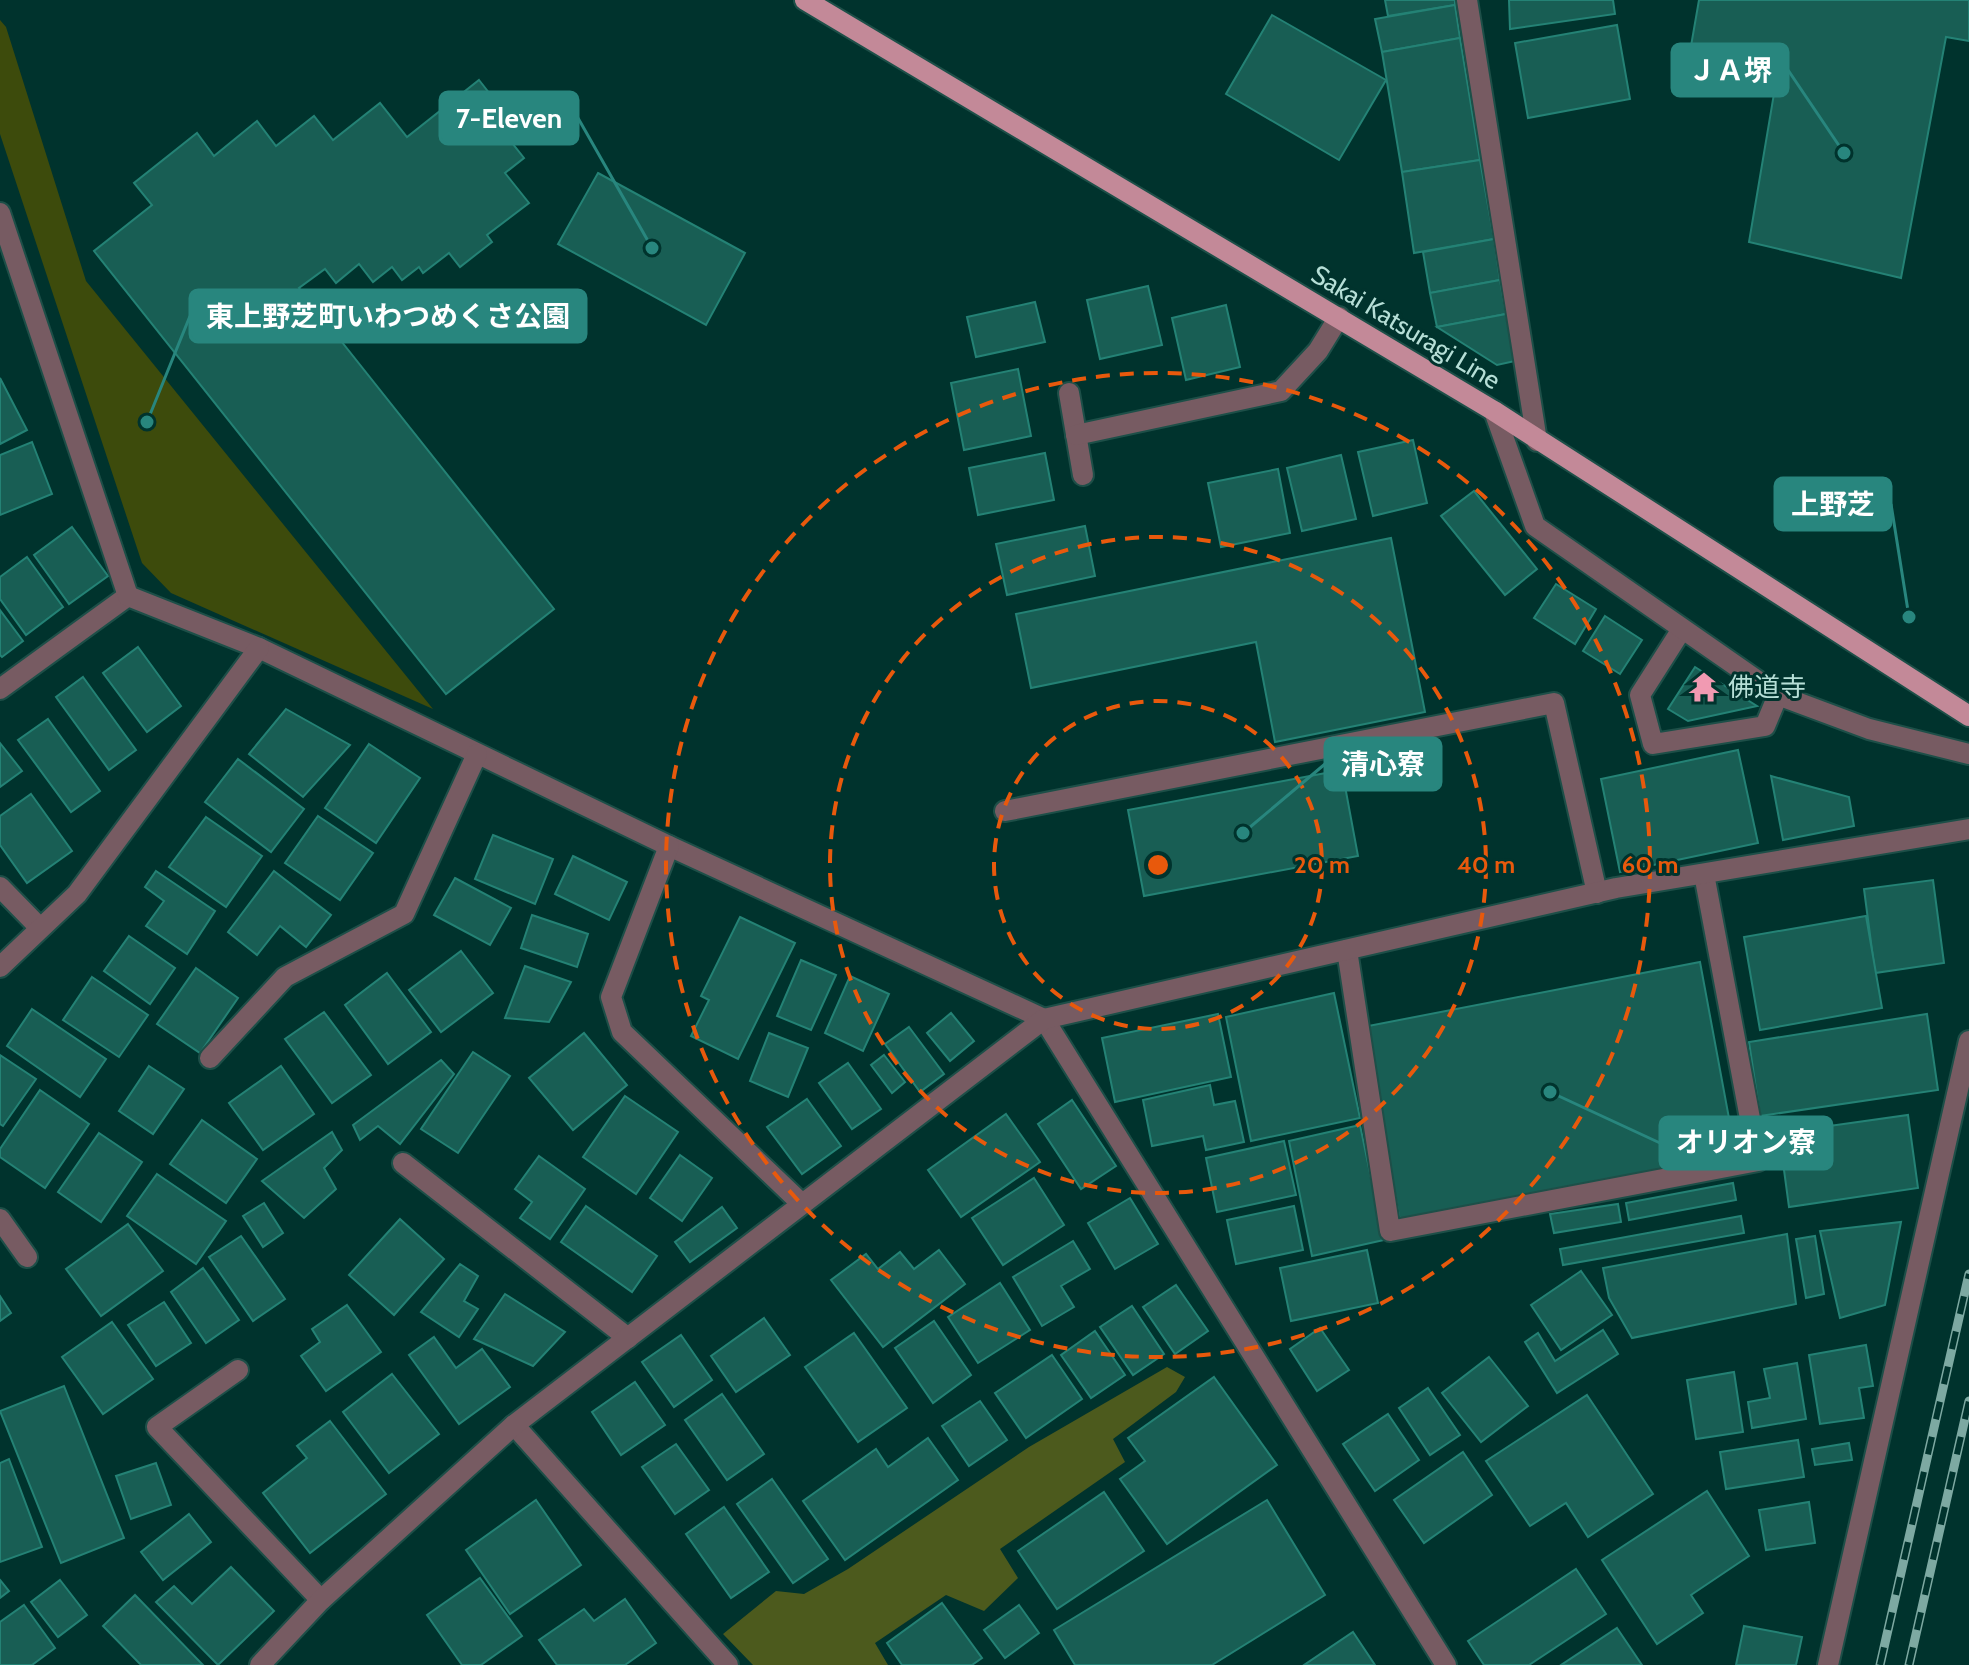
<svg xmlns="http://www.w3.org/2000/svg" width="1969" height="1665" viewBox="0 0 1969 1665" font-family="Cabin,'Noto Sans JP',sans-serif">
<rect width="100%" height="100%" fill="#00332d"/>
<polygon fill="#3d4b0c" points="0,20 6,27 86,281 433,709 171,593 142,563 0,134"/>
<polygon fill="#4c5a1d" points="1167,1367 1185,1377 1176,1392 1113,1439 1125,1462 1000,1549 1018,1578 984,1611 946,1595 875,1643 888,1665 753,1665 723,1634 776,1591 804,1594 848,1569 1029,1447"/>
<g fill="#185e54" stroke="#248275" stroke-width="2">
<polygon points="1385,0 1455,0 1455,5 1388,16"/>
<polygon points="1509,0 1613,0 1615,14 1510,29"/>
<polygon points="1699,0 1969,0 1969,41 1946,37 1901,278 1749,242 1779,64 1691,46"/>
<polygon points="1455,5 1460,38 1382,52 1375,19"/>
<polygon points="1272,15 1386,80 1339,160 1226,94"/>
<polygon points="1617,25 1630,99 1528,118 1515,43"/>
<polygon points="1460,38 1480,160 1402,172 1382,52"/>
<polygon points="479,80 511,121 501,129 524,158 505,173 529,203 487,235 492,242 460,267 449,253 423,273 419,267 402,280 392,267 373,282 359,264 336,283 325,269 299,288 554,609 446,694 94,251 152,205 134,183 197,133 214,156 257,121 276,146 314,116 333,140 380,103 407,137"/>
<polygon points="1480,160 1494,239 1414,253 1402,172"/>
<polygon points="598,173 745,253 706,325 558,244"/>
<polygon points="1494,239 1500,280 1430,293 1423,252"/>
<polygon points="1500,280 1506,314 1437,327 1430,293"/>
<polygon points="1148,286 1162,345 1100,359 1087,300"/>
<polygon points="1035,302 1045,342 976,357 967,317"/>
<polygon points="1226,305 1240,367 1186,380 1172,318"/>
<polygon points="1506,314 1515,361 1497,365 1437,327"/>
<polygon points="1018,369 1031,436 964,450 951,383"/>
<polygon points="0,378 27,430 0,444"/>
<polygon points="1413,440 1427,503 1373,516 1358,452"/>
<polygon points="32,442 52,494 0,515 0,455"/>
<polygon points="1045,453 1054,500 978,515 969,468"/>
<polygon points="1341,455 1356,519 1302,531 1287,468"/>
<polygon points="1278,469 1290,533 1221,547 1208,483"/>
<polygon points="1474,491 1537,569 1505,595 1441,516"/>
<polygon points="1085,526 1095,576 1007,595 996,544"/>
<polygon points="72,527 108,576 69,604 34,555"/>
<polygon points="1391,538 1425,712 1275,742 1256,642 1031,688 1016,614"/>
<polygon points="27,557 63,607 26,635 0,599 0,577"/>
<polygon points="1556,584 1596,609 1575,644 1534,618"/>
<polygon points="0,610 23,641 2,657 0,655"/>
<polygon points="1605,616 1642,640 1620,674 1583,651"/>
<polygon points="138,647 181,706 147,732 103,673"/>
<polygon points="1695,667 1757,706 1688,721 1668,709"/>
<polygon points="83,677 136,750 109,770 56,697"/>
<polygon points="286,709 350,745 303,797 249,754"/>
<polygon points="48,719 100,791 71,812 18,740"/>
<polygon points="0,743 22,771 0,787"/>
<polygon points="369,744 420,778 376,843 325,808"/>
<polygon points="1738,750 1758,843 1620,872 1601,779"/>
<polygon points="238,759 304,809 271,852 205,802"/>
<polygon points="1342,770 1358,856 1144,896 1128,810"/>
<polygon points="1771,776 1849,797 1854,826 1783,840"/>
<polygon points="31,794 72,851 27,883 0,845 0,816"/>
<polygon points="318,816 373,853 340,900 285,863"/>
<polygon points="206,817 262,856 226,907 169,867"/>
<polygon points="493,835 553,859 535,904 475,879"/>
<polygon points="573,856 627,882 609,920 555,894"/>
<polygon points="156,871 215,911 187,954 146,926 164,901 145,887"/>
<polygon points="274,871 331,915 306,947 280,926 257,955 228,932"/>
<polygon points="455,878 511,908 490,945 434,915"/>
<polygon points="1933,880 1944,963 1875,973 1864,889"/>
<polygon points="532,915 588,934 577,967 521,948"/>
<polygon points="1866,916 1882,1008 1760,1030 1744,937"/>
<polygon points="740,917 795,943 738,1059 691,1036 709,1000 701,996"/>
<polygon points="129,936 175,968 150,1004 104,971"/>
<polygon points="461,951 493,993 441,1032 409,990"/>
<polygon points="801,960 836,975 811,1030 777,1016"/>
<polygon points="1700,962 1736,1156 1400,1221 1363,1027"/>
<polygon points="525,966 571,982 549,1022 505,1018"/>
<polygon points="196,968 238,998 200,1053 157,1024"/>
<polygon points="387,973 431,1032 388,1064 345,1005"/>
<polygon points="850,976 889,994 863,1051 825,1033"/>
<polygon points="92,977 148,1015 119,1057 63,1020"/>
<polygon points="1334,993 1360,1118 1251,1141 1226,1017"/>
<polygon points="32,1009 106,1059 80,1097 7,1046"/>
<polygon points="324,1012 371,1075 332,1103 285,1039"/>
<polygon points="951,1013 974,1041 950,1061 927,1033"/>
<polygon points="1218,1014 1231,1077 1115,1102 1102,1038"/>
<polygon points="1927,1014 1938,1090 1760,1116 1749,1042"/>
<polygon points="909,1027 944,1074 920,1092 885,1044"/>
<polygon points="584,1033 627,1085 573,1130 529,1078"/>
<polygon points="769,1033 808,1048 788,1097 750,1081"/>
<polygon points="473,1052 510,1076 458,1153 421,1129"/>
<polygon points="0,1055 36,1079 3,1126 0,1124"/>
<polygon points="884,1055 905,1082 892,1093 871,1065"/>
<polygon points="441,1060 454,1074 400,1144 378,1126 360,1140 353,1125"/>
<polygon points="848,1063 881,1109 852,1129 819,1083"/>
<polygon points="149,1066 184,1089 153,1134 119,1111"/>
<polygon points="281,1066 314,1114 263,1150 229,1103"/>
<polygon points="1210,1085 1214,1105 1235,1101 1244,1142 1206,1150 1203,1136 1152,1146 1143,1100"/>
<polygon points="40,1090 89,1124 45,1188 0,1157 0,1149"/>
<polygon points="625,1096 678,1132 636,1194 583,1157"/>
<polygon points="807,1099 841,1146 802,1174 767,1127"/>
<polygon points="1072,1100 1116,1166 1081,1189 1038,1124"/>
<polygon points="1006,1114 1040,1162 961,1217 928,1170"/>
<polygon points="1908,1115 1918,1188 1789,1207 1779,1133"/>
<polygon points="202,1120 257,1159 226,1203 170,1164"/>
<polygon points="1360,1125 1384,1240 1312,1256 1289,1141"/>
<polygon points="332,1132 342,1150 324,1168 336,1189 304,1218 262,1181"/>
<polygon points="99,1133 142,1162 101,1222 58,1192"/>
<polygon points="1284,1141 1296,1195 1217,1212 1206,1158"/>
<polygon points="680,1155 712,1178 682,1221 650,1198"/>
<polygon points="539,1156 585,1189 550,1239 520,1218 532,1202 515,1189"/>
<polygon points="157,1174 226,1221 196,1264 127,1216"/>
<polygon points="1034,1178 1064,1225 1003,1265 972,1218"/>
<polygon points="1733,1183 1736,1200 1629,1220 1626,1203"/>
<polygon points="1130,1198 1158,1244 1115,1269 1088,1223"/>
<polygon points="264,1203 283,1233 263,1247 243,1216"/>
<polygon points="1618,1204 1621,1222 1554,1233 1550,1214"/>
<polygon points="586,1206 657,1256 632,1292 561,1242"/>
<polygon points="1294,1206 1303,1250 1236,1264 1227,1220"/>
<polygon points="722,1207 737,1228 690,1262 675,1242"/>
<polygon points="1741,1216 1744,1233 1563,1265 1560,1249"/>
<polygon points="400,1219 444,1259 394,1315 349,1275"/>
<polygon points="1901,1222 1885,1305 1840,1318 1820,1231"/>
<polygon points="128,1224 163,1271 101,1316 66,1269"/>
<polygon points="1787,1234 1796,1304 1632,1338 1609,1298 1603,1268"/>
<polygon points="241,1236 285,1299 253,1321 209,1257"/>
<polygon points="1815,1236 1824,1294 1806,1298 1796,1239"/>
<polygon points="1073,1241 1090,1269 1061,1286 1074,1307 1042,1326 1013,1277"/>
<polygon points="939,1250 965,1284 883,1347 831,1280 866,1254 878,1269 900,1252 914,1269"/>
<polygon points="1367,1250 1378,1303 1291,1321 1280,1268"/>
<polygon points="460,1264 478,1276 464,1301 478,1309 459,1337 421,1312"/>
<polygon points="203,1268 239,1320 206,1343 171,1292"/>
<polygon points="1581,1271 1612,1315 1561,1350 1531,1305"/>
<polygon points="1000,1283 1030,1330 978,1363 948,1317"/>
<polygon points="1176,1285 1208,1331 1175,1354 1143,1307"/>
<polygon points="505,1294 565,1332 533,1366 474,1339"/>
<polygon points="0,1296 11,1313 0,1321"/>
<polygon points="164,1302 191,1343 156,1366 128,1325"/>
<polygon points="347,1305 381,1352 326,1391 301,1356 320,1342 312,1329"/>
<polygon points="1132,1306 1164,1354 1133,1375 1100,1327"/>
<polygon points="764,1318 790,1355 736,1392 711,1356"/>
<polygon points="934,1321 971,1375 933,1403 895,1348"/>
<polygon points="112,1322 153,1379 103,1414 62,1357"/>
<polygon points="1320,1328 1349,1370 1317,1391 1290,1349"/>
<polygon points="1603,1330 1618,1354 1557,1393 1525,1342 1538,1333 1555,1361"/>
<polygon points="1095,1331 1125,1375 1091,1398 1061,1355"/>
<polygon points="854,1333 907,1408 858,1442 805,1367"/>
<polygon points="681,1335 712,1380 674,1407 642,1362"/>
<polygon points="434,1337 456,1368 482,1349 510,1387 459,1424 409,1355"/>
<polygon points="1866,1345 1873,1386 1859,1388 1864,1418 1820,1424 1809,1355"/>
<polygon points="1052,1355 1082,1399 1026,1438 995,1393"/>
<polygon points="1489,1357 1528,1406 1481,1442 1442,1393"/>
<polygon points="1797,1363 1806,1419 1752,1428 1748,1402 1770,1398 1764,1369"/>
<polygon points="1734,1372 1743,1432 1696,1439 1687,1380"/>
<polygon points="392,1374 439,1434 389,1473 343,1412"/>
<polygon points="1214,1377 1277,1465 1167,1544 1120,1479 1145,1461 1128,1438"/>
<polygon points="635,1382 665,1425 621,1455 592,1412"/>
<polygon points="64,1386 124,1538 61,1563 0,1411"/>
<polygon points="1428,1388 1460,1435 1430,1455 1399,1408"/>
<polygon points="722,1394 764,1454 727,1480 685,1420"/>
<polygon points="1587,1395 1653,1494 1588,1537 1566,1503 1530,1526 1486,1461"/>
<polygon points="980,1401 1007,1440 969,1466 942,1426"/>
<polygon points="1388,1414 1419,1460 1375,1491 1343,1444"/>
<polygon points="330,1421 386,1494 310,1553 263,1493 307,1458 297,1446"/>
<polygon points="928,1438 958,1480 845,1560 803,1501 876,1449 888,1467"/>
<polygon points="1798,1440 1804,1477 1726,1489 1720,1452"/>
<polygon points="1849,1443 1852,1460 1815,1465 1812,1449"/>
<polygon points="676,1444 709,1490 675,1514 642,1467"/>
<polygon points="1463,1452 1492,1495 1424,1543 1394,1500"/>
<polygon points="9,1459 42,1547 0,1562 0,1463"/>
<polygon points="156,1463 171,1505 131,1519 116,1476"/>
<polygon points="772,1479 828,1559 793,1583 737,1504"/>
<polygon points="1707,1491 1749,1556 1691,1595 1703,1613 1657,1644 1602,1560"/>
<polygon points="1104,1492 1144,1551 1057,1609 1018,1551"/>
<polygon points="536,1500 581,1565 510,1614 466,1550"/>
<polygon points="1267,1500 1325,1595 1212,1665 1075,1665 1054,1630"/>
<polygon points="1809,1502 1815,1543 1766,1550 1759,1510"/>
<polygon points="724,1507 769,1572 731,1598 686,1534"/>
<polygon points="189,1514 211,1542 163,1580 141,1552"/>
<polygon points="231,1567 274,1611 218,1665 156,1602 174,1586 192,1604"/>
<polygon points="1576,1569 1606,1614 1529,1665 1484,1665 1468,1641"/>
<polygon points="480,1578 522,1636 481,1665 462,1665 427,1615"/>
<polygon points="0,1580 9,1591 0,1598"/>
<polygon points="60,1580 87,1615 58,1637 31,1602"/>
<polygon points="135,1595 203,1665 141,1665 103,1626"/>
<polygon points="625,1599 656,1643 625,1665 557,1665 539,1640 584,1609 594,1621"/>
<polygon points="942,1603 982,1658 972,1665 902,1665 887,1643"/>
<polygon points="24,1605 55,1648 32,1665 0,1665 0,1622"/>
<polygon points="1019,1605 1039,1633 1005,1658 984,1630"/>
<polygon points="1744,1626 1802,1637 1796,1665 1736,1665"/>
<polygon points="1617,1628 1642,1665 1561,1665"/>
<polygon points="1353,1632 1375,1665 1304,1665"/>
</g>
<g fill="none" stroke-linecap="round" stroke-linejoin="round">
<g stroke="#1d4f48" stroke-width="24">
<g id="lane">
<polyline points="1467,0 1537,441"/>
<polyline points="1069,393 1083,475"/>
<polyline points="1076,435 1281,391 1318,351 1339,317"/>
<polyline points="1682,629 1640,695 1653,744 1765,726 1778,695"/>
<polyline points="0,689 128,596"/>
<polyline points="1005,811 1554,703 1597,893"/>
</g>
</g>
<g stroke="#1d4f48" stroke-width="24">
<g id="street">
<polyline points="0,213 128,596 259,648 669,846 1044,1019 1446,1665"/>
<polyline points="1494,411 1535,526 1778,695 1869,729 1969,754"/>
<polyline points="669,846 611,997 622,1032 802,1204"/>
<polyline points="0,887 40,928"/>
<polyline points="1347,950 1390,1231 1758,1161 1704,874"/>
<polyline points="0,967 77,894 259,648"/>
<polyline points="210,1058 285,977 404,914 477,754"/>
<polyline points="403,1163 628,1338"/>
<polyline points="0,1219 27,1257"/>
<polyline points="238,1370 157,1427 321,1600"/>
<polyline points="514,1425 728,1665"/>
<polyline points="260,1665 321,1600 514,1425 1044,1019 1616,888 1969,829"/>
<polyline points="1828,1665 1969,1041"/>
</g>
</g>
<g stroke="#1d4f48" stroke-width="24">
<polyline id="primary" points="805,0 1494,411 1969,716"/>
</g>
<use href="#lane" stroke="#775b62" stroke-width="20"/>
<use href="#street" stroke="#775b62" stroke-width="20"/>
<use href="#primary" stroke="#c38998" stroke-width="20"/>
<g stroke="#7da9a2" stroke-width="9">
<g id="rail">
<polyline points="1880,1665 1969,1274"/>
<polyline points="1909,1665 1969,1401"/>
</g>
</g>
<use href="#rail" stroke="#00332d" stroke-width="6" stroke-dasharray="18" stroke-linecap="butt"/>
</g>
<g fill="none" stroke="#e8590c" stroke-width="4" stroke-dasharray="14 10">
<circle cx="1158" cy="865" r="164"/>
<circle cx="1158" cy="865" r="328"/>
<circle cx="1158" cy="865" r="492"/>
</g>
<defs>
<g id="temple-bare" transform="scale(2.4)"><path d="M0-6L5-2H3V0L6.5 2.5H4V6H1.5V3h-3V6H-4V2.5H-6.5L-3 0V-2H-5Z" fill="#f19ab2" stroke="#00332d" stroke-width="2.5" paint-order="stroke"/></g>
</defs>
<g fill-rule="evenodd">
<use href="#temple-bare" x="1704" y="687"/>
</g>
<g text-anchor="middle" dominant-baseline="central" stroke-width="6" stroke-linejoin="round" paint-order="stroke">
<g font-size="26" fill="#b6dfd7" stroke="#00332d">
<text transform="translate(1406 327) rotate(31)">Sakai Katsuragi Line</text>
</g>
<g font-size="26" fill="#b6dfd7" stroke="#00332d" text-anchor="start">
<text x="1728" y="687">佛道寺</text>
</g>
</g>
<circle cx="1158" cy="865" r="12" fill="#e8590c" stroke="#00332d" stroke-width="4"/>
<g font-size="24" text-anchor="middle" font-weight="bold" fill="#e8590c" stroke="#00332d" stroke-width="6" stroke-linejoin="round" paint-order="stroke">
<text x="1322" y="873">20 m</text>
<text x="1486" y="873">40 m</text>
<text x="1650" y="873">60 m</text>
</g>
<path fill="none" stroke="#28867e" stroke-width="3" d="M1844 153L1788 70M652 248L578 118M147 422L190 316M1909 617L1891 504M1243 833L1325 764M1550 1092L1660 1143"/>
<g fill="#28867e" stroke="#00332d" stroke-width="3">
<circle cx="1844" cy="153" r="8"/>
<circle cx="652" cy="248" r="8"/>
<circle cx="147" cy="422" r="8"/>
<circle cx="1909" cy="617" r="8"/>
<circle cx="1243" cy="833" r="8"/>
<circle cx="1550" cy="1092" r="8"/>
</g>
<g fill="#28867e" stroke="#28867e" stroke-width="3">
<rect x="1672" y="44" width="116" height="52" rx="8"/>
<rect x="440" y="92" width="138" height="52" rx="8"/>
<rect x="190" y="290" width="396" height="52" rx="8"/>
<rect x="1775" y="478" width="116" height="52" rx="8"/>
<rect x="1325" y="738" width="116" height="52" rx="8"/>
<rect x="1660" y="1117" width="172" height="52" rx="8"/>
</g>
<g font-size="28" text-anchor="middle" font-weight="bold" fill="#fff">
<text x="1730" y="80">ＪＡ堺</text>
<text x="509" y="128">7-Eleven</text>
<text x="388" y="326">東上野芝町いわつめくさ公園</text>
<text x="1833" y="514">上野芝</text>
<text x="1383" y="774">清心寮</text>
<text x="1746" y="1152">オリオン寮</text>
</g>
</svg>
